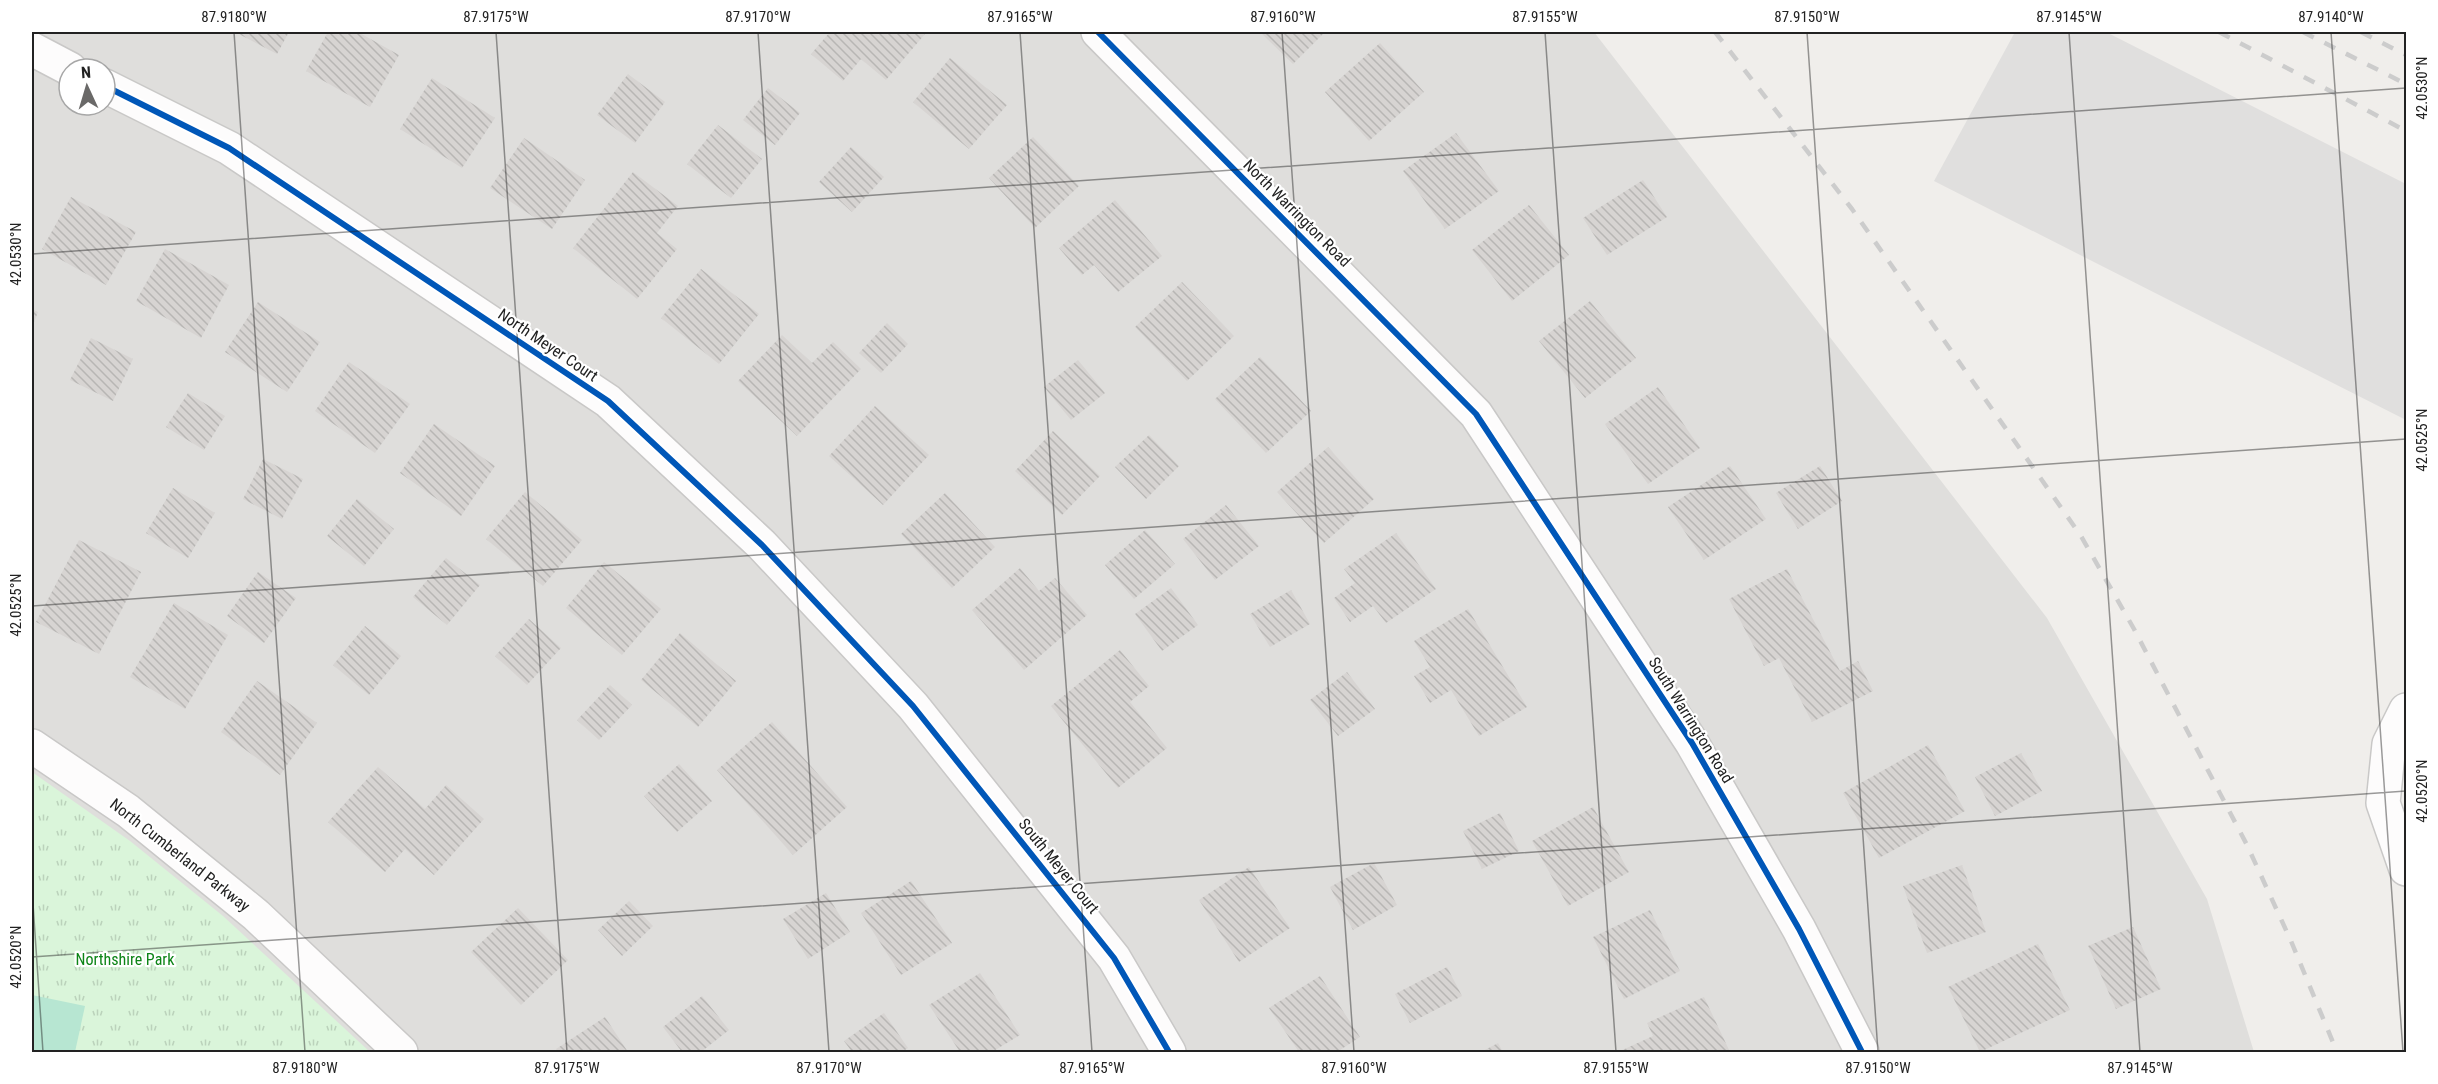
<svg xmlns="http://www.w3.org/2000/svg" width="2438" height="1084" viewBox="0 0 2438 1084" font-family="'Roboto Condensed',sans-serif">
<defs>
<pattern id="park-tufts" width="24" height="20" patternUnits="userSpaceOnUse" patternTransform="scale(1.5)"><rect width="24" height="20" fill="#daf5da"/><path d="M3 7l-1-3M5 7V3M7 7l1-3M15 17l-1-3M17 17v-4M19 17l1-3" fill="none" stroke="#bbd2bb"/></pattern>
<pattern id="building-back-hatch" width="6" height="6" patternUnits="userSpaceOnUse" patternTransform="scale(1.5)"><rect width="6" height="6" fill="#d7d4d2"/><path d="M-1 5l2 2M0 0l6 6M5-1l2 2" fill="none" stroke="#b8b6b4"/></pattern>
</defs>
<rect width="100%" height="100%" fill="#f0eeeb"/>
<path fill="#dfdedc" fill-rule="evenodd" d="M32,32H1594L2047,618L2207,899L2254,1052H32ZM69,69H105V105H69Z"/>
<polygon fill="url(#park-tufts)" points="32,772 130,841 223,916 370,1052 32,1052"/>
<polygon fill="#b7e6d2" points="32,995 85,1006 75,1052 32,1052"/>
<polygon fill="#e0dfde" points="2015,32 2106,32 2406,184 2406,420 1934,181"/>
<g fill="url(#building-back-hatch)">
<polygon points="235,32 289,32 277,54"/>
<polygon points="328,32 358,32 399,55 370,107 306,71"/>
<polygon points="830,32 922,32 925,34 886,80 861,59 843,81 811,54"/>
<polygon points="1260,32 1325,32 1293,64"/>
<polygon points="1380,43 1424,92 1369,141 1325,92"/>
<polygon points="950,58 1007,105 969,149 913,102"/>
<polygon points="628,74 665,102 635,143 597,115"/>
<polygon points="432,78 495,118 462,168 400,129"/>
<polygon points="768,88 800,113 775,145 743,120"/>
<polygon points="718,125 762,159 731,198 687,164"/>
<polygon points="1456,133 1499,191 1445,229 1403,171"/>
<polygon points="1033,137 1079,186 1035,228 989,178"/>
<polygon points="524,138 585,180 552,229 490,188"/>
<polygon points="851,147 884,177 852,212 819,182"/>
<polygon points="633,172 678,206 657,233 677,249 637,299 573,248"/>
<polygon points="1643,180 1667,217 1607,255 1583,218"/>
<polygon points="71,197 136,232 106,285 42,249"/>
<polygon points="1115,200 1162,256 1118,292 1094,265 1082,275 1059,248"/>
<polygon points="1529,205 1569,255 1512,301 1472,250"/>
<polygon points="165,249 229,285 201,338 136,301"/>
<polygon points="701,269 759,314 719,364 661,318"/>
<polygon points="1182,282 1234,336 1187,381 1135,327"/>
<polygon points="1590,301 1636,358 1585,398 1539,341"/>
<polygon points="258,302 320,342 287,392 225,352"/>
<polygon points="32,309 38,312 32,327"/>
<polygon points="887,323 908,344 881,373 859,353"/>
<polygon points="782,335 812,363 833,342 861,369 797,436 738,381"/>
<polygon points="91,338 133,359 113,401 70,380"/>
<polygon points="1260,357 1311,411 1266,453 1215,399"/>
<polygon points="1078,360 1105,393 1071,420 1044,387"/>
<polygon points="349,362 410,404 375,453 315,411"/>
<polygon points="1658,387 1700,448 1648,484 1605,424"/>
<polygon points="188,393 225,416 204,450 166,427"/>
<polygon points="875,406 929,455 883,505 829,456"/>
<polygon points="434,424 495,466 461,516 400,473"/>
<polygon points="1053,431 1100,476 1062,515 1015,471"/>
<polygon points="1149,435 1179,466 1146,499 1115,467"/>
<polygon points="1328,447 1374,499 1324,543 1277,492"/>
<polygon points="263,459 303,479 282,519 243,499"/>
<polygon points="1730,466 1766,519 1704,560 1668,507"/>
<polygon points="1820,466 1842,501 1798,529 1776,493"/>
<polygon points="173,488 215,513 188,558 146,533"/>
<polygon points="525,492 582,540 543,586 486,539"/>
<polygon points="945,493 995,547 952,588 901,534"/>
<polygon points="357,499 394,529 364,566 327,536"/>
<polygon points="1226,505 1259,546 1215,580 1183,539"/>
<polygon points="1145,530 1175,564 1134,599 1105,565"/>
<polygon points="1396,533 1436,589 1386,623 1373,606 1350,622 1334,598 1355,583 1344,569"/>
<polygon points="79,540 141,572 99,654 36,622"/>
<polygon points="446,558 480,585 447,625 413,597"/>
<polygon points="604,562 661,609 622,655 566,608"/>
<polygon points="1020,568 1039,591 1055,578 1087,615 1024,670 972,610"/>
<polygon points="1787,569 1840,671 1858,661 1873,691 1812,722 1779,658 1764,666 1729,599"/>
<polygon points="258,572 296,598 264,643 227,616"/>
<polygon points="1171,588 1198,625 1162,651 1135,614"/>
<polygon points="1291,590 1310,624 1270,647 1250,614"/>
<polygon points="174,603 228,635 185,709 130,677"/>
<polygon points="1468,609 1527,707 1479,736 1451,690 1430,703 1414,676 1430,667 1414,641"/>
<polygon points="529,619 561,648 527,685 495,656"/>
<polygon points="365,626 401,656 369,695 333,665"/>
<polygon points="680,633 736,681 698,727 641,680"/>
<polygon points="1120,650 1149,686 1130,702 1167,748 1118,788 1051,706"/>
<polygon points="1347,672 1375,709 1338,736 1310,700"/>
<polygon points="257,681 317,723 280,775 221,732"/>
<polygon points="610,685 632,705 599,740 577,720"/>
<polygon points="772,722 847,807 793,855 717,770"/>
<polygon points="1928,745 1965,811 1879,858 1843,793"/>
<polygon points="2021,753 2042,791 1995,816 1975,777"/>
<polygon points="679,764 712,801 677,832 644,796"/>
<polygon points="378,767 425,809 446,785 484,819 434,875 405,849 385,872 328,822"/>
<polygon points="1593,807 1629,872 1568,906 1532,841"/>
<polygon points="1500,813 1519,851 1482,869 1463,831"/>
<polygon points="1374,863 1397,905 1353,930 1330,887"/>
<polygon points="1962,865 1986,932 1927,953 1903,886"/>
<polygon points="1249,867 1290,928 1239,962 1199,900"/>
<polygon points="911,881 952,943 901,975 861,913"/>
<polygon points="826,893 850,932 808,959 783,919"/>
<polygon points="629,901 653,926 622,956 598,930"/>
<polygon points="518,908 568,960 521,1005 471,952"/>
<polygon points="1650,910 1680,971 1624,999 1593,937"/>
<polygon points="2133,927 2161,989 2116,1009 2088,946"/>
<polygon points="2038,944 2070,1010 1980,1052 1948,987"/>
<polygon points="1447,967 1462,996 1410,1023 1395,994"/>
<polygon points="980,973 1020,1035 992,1052 960,1052 929,1005"/>
<polygon points="1320,976 1360,1037 1337,1052 1299,1052 1269,1008"/>
<polygon points="702,996 729,1030 701,1052 682,1052 663,1027"/>
<polygon points="1704,997 1730,1052 1618,1052 1653,1036 1647,1023"/>
<polygon points="884,1013 908,1048 902,1052 852,1052 844,1041"/>
<polygon points="605,1017 628,1052 558,1052 556,1049"/>
<polygon points="1498,1043 1503,1052 1481,1052"/>
</g>
<g fill="none" stroke-linecap="round" stroke-linejoin="round">
<g stroke="#c9c8c7" stroke-width="36">
<g id="minor">
<polyline points="1098,32 1476,414 1692,743 1799,929 1862,1052"/>
<polyline points="32,49 70,69"/>
<polyline points="105,86 229,148 608,401 762,545 913,706 1114,958 1169,1052"/>
<polyline points="2406,710 2389,744 2383,803 2406,869"/>
<polyline points="32,746 128,811 256,915 401,1052"/>
</g>
</g>
<use href="#minor" stroke="#fdfcfc" stroke-width="33"/>
<g stroke="#ccc" stroke-width="4.5" stroke-dasharray="12 12" stroke-linecap="butt">
<polyline points="1715,32 1852,209 2081,536 2134,629 2247,845 2291,941 2337,1052"/>
<polyline points="2219,32 2406,131"/>
<polyline points="2303,32 2406,84"/>
<polyline points="2361,32 2406,55"/>
</g>
<g stroke="#fff" stroke-width="10">
<g id="cycleway">
<polyline points="1098,32 1476,414 1692,743 1799,929 1862,1052"/>
<polyline points="105,86 229,148 608,401 762,545 913,706 1114,958 1169,1052"/>
</g>
</g>
<use href="#cycleway" stroke="#0057b8" stroke-width="6"/>
</g>
<path fill="none" stroke="#222" stroke-width="1.5" stroke-opacity="0.45" d="M234,32L305,1052M496,32L567,1052M758,32L829,1052M1020,32L1092,1052M1282,32L1354,1052M1545,32L1616,1052M1807,32L1878,1052M2069,32L2140,1052M2331,32L2403,1052M32,254L2406,88M32,606L2406,439M32,889L43,1052M32,957L2406,791"/>
<g text-anchor="middle" dominant-baseline="central" stroke-width="4.5" stroke-linejoin="round" paint-order="stroke">
<g font-size="16" fill="#222" stroke="#fff">
<text transform="translate(1297 213) rotate(45)">North Warrington Road</text>
<text transform="translate(548 345) rotate(34)">North Meyer Court</text>
<text transform="translate(1691 720) rotate(58)">South Warrington Road</text>
<text transform="translate(180 855) rotate(38)">North Cumberland Parkway</text>
<text transform="translate(1059 866) rotate(51)">South Meyer Court</text>
</g>
<g font-size="16" fill="#0c8416" stroke="#fff">
<text x="125" y="959">Northshire Park</text>
</g>
</g>
<rect width="2438" height="1084" fill="none" stroke="#ffffff" stroke-width="66"/>
<g transform="translate(87 87) rotate(356)"><circle r="28" fill="#ffffff" stroke="#a7a7a7" stroke-width="1.5"/>
<path d="M0-4.5L10 22L0 15L-10 22Z" fill="#6a6968"/>
<text y="-9" font-size="16" font-weight="bold" text-anchor="middle" fill="#222222">N</text>
</g>
<rect x="33" y="33" width="2372" height="1018" fill="none" stroke="#222" stroke-width="2"/>
<g font-size="15" text-anchor="middle" fill="#222">
<text x="234" y="22">87.9180°W</text>
<text x="496" y="22">87.9175°W</text>
<text x="758" y="22">87.9170°W</text>
<text x="1020" y="22">87.9165°W</text>
<text x="1283" y="22">87.9160°W</text>
<text x="1545" y="22">87.9155°W</text>
<text x="1807" y="22">87.9150°W</text>
<text x="2069" y="22">87.9145°W</text>
<text x="2331" y="22">87.9140°W</text>
<text transform="translate(2422 88) rotate(-90)" y="5">42.0530°N</text>
<text transform="translate(16 254) rotate(-90)" y="5">42.0530°N</text>
<text transform="translate(2422 440) rotate(-90)" y="5">42.0525°N</text>
<text transform="translate(16 605) rotate(-90)" y="5">42.0525°N</text>
<text transform="translate(2422 791) rotate(-90)" y="5">42.0520°N</text>
<text transform="translate(16 957) rotate(-90)" y="5">42.0520°N</text>
<text x="305" y="1073">87.9180°W</text>
<text x="567" y="1073">87.9175°W</text>
<text x="829" y="1073">87.9170°W</text>
<text x="1092" y="1073">87.9165°W</text>
<text x="1354" y="1073">87.9160°W</text>
<text x="1616" y="1073">87.9155°W</text>
<text x="1878" y="1073">87.9150°W</text>
<text x="2140" y="1073">87.9145°W</text>
</g>
</svg>
